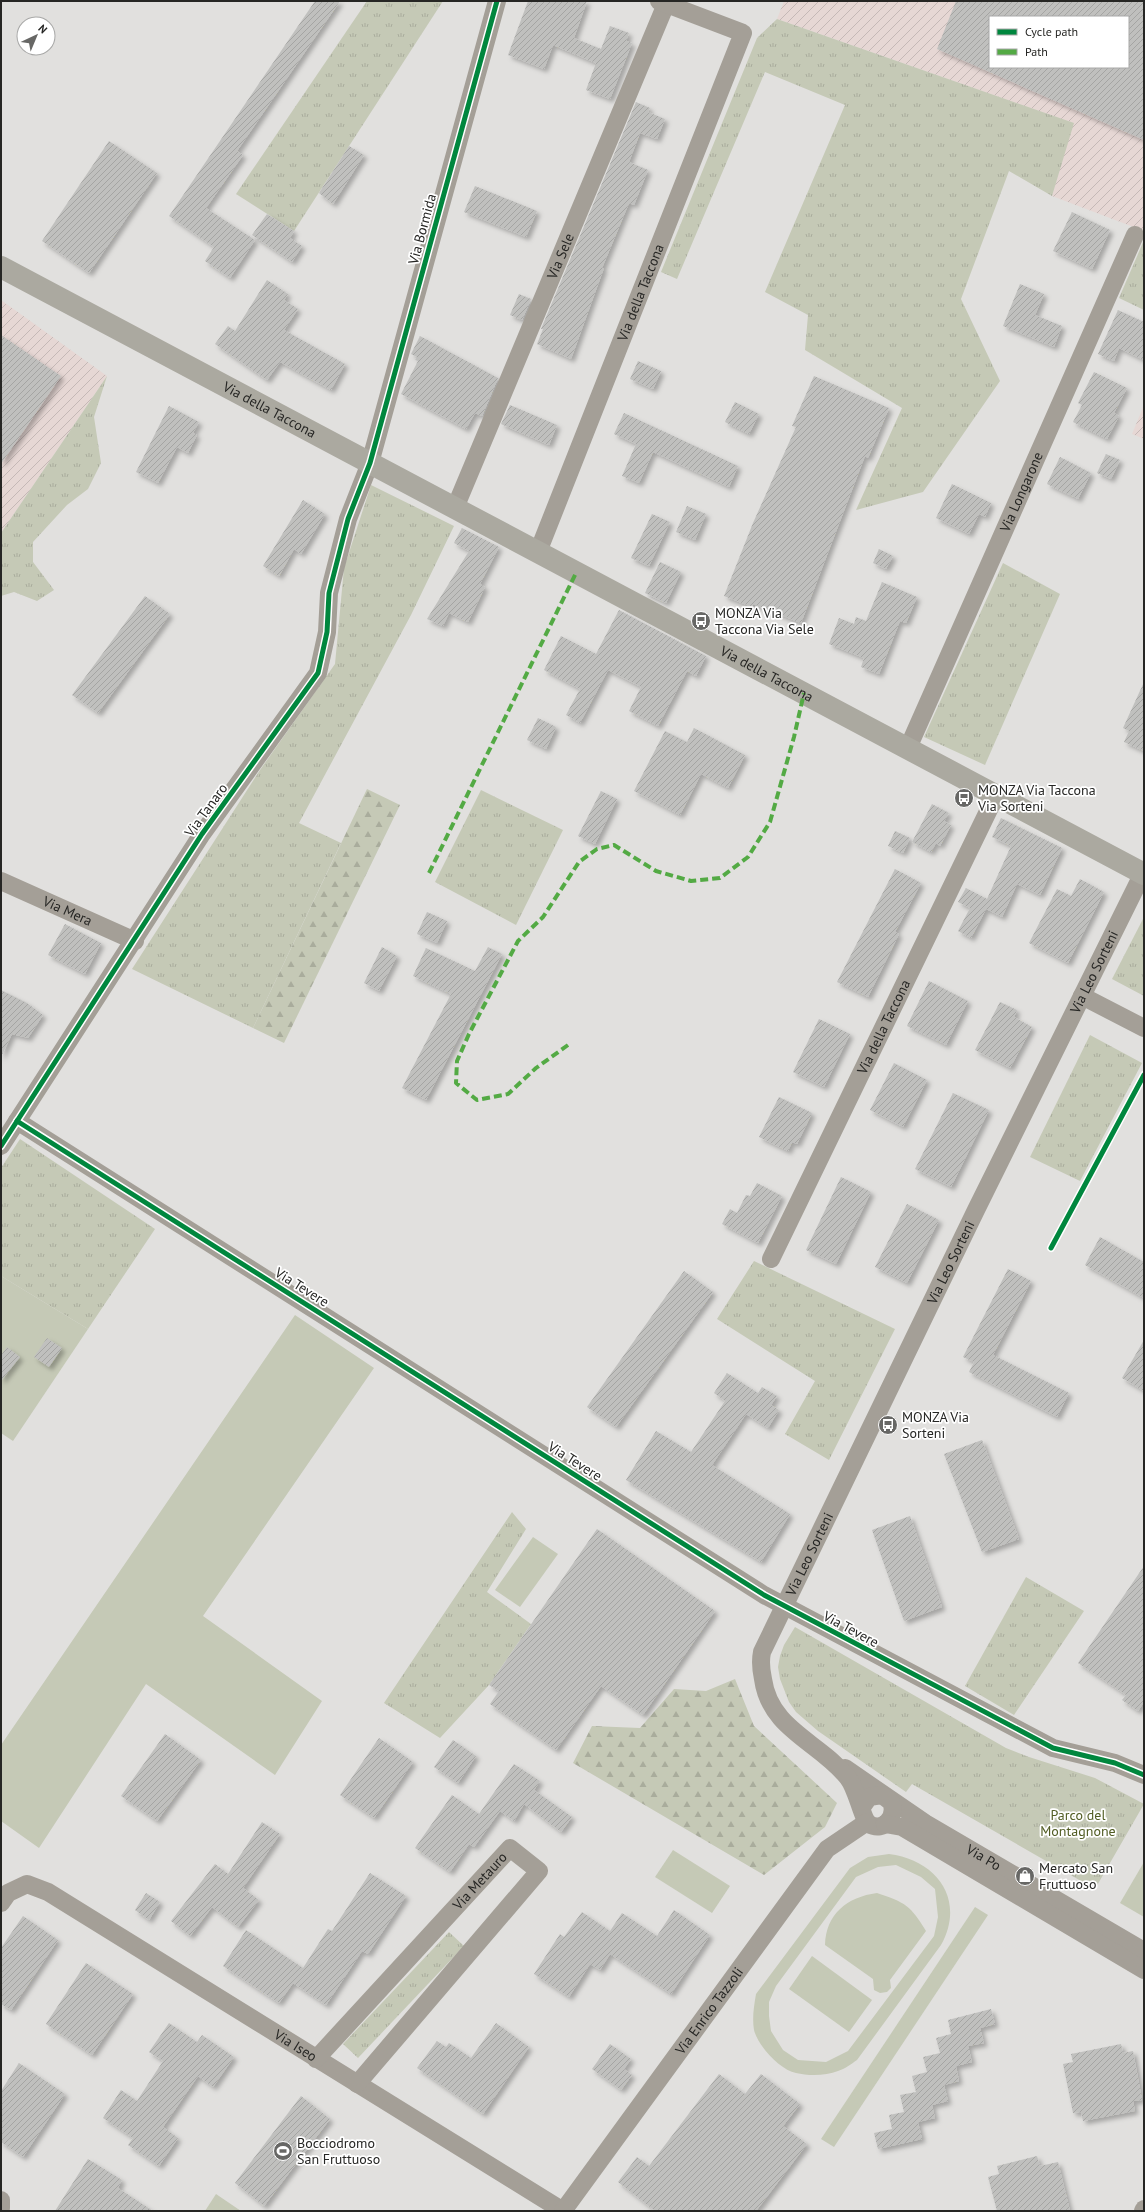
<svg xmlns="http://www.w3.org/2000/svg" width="1145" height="2212" viewBox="0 0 1145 2212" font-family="'PT Sans',sans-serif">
<defs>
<pattern id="industrial-furrows" width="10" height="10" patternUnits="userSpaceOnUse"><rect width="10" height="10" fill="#e6d7d4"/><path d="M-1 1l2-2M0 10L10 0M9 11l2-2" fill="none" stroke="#c5b8b6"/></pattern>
<pattern id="grass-tufts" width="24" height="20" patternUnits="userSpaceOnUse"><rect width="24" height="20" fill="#c5c9b6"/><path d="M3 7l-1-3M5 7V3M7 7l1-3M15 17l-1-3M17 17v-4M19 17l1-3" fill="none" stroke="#a9ac9c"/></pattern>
<pattern id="forest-firs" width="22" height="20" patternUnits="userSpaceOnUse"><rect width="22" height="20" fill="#c5c9b6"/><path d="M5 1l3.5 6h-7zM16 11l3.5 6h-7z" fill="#a9ac9c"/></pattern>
<pattern id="building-hatch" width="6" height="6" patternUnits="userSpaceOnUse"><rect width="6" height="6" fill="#c0c0be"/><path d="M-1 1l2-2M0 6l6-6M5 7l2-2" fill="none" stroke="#a5a5a3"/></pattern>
<filter id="shadow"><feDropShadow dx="3.5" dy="3.5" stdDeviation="2" flood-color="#0004"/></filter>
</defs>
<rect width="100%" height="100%" fill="#e1e0de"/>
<g fill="url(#industrial-furrows)" fill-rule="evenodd">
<path d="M784,1H1144V231L1052,196L1073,123L777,19ZM990,17H1128V67H990Z"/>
<polygon points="1,300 107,376 1,533"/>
<polygon points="1144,405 1144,439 1132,434"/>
</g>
<g fill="url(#grass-tufts)">
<polygon points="367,1 443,1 294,231 236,194"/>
<polygon points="777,19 1074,123 1052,196 1009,171 961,299 1000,381 923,492 856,510 902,408 805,350 808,315 765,292 845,105 765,72 677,279 661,272 757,38"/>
<polygon points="1144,240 1144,310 1119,298"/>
<polygon points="107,376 94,417 101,463 88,489 67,505 33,542 33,562 54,590 37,601 14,592 1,596 1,533"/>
<polygon points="371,485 454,526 411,615 299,823 341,843 253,1028 132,969 260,770 335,664 344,568"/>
<polygon points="1003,563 1060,594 985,765 924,737"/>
<polygon points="481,790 563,830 516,925 435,882"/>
<polygon points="1144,917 1144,996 1112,979"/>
<polygon points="1090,1035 1142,1063 1080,1181 1030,1157"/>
<polygon points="20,1139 155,1229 88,1329 1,1276 1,1168"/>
<polygon points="754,1261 895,1329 829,1460 785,1434 815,1381 717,1319"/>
<polygon points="512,1512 526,1529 487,1592 531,1624 489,1685 440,1738 384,1703"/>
<polygon points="1026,1577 1084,1611 1014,1715 965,1686"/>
<polygon points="795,1627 1006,1748 1029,1757 1095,1778 1144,1804 1095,1889 912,1784 906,1792 818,1731 796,1712 789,1702 780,1679 778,1667 780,1656 784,1645"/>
<polygon points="449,1932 464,1946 358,2058 343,2044"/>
</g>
<g fill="url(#forest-firs)">
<polygon points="367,789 400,805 284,1043 253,1028"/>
<polygon points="735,1679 754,1726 837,1803 825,1827 764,1875 573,1763 592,1726 640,1728 674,1689 706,1691"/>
</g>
<g fill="#c5c9b6" fill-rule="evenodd">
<polygon points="1,1276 88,1329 13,1441 1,1433"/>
<polygon points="295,1315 374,1368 203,1616 322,1701 275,1775 146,1684 39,1848 1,1821 1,1745"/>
<polygon points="533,1537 558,1554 520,1607 495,1590"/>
<polygon points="673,1850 730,1886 712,1913 655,1877"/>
<path d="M889,1854C937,1860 966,1900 941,1945L857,2060C851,2064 845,2069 838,2071C826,2076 808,2076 796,2073C780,2070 758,2046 754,2030C752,2018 754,2006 756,1994L850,1868L868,1857ZM896,1865L921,1877L935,1889L938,1917L934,1936L848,2051L826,2062L798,2060L783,2050L771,2031L769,2016V2002L776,1986L856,1877L878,1867Z"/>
<polygon points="1144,1862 1144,1917 1120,1903"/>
<path d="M877,1893C905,1902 911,1906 926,1931L890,1980L891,1988L887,1992L880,1993L874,1990L873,1979L825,1945C826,1914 847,1897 877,1893Z"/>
<polygon points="975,1907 988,1915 834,2147 821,2139"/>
<polygon points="812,1956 872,2000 849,2032 789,1989"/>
<polygon points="216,2194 241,2211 205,2211"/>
</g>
<g fill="url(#building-hatch)" fill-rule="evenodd" filter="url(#shadow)">
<polygon points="315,1 340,1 237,151 243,155 206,208 255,240 230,278 205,261 214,247 169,216"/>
<polygon points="528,1 587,1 574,38 601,49 610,26 629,33 626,41 632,43 610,99 586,90 596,63 553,45 544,69 508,55"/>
<path d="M956,1H1144V140L937,49ZM990,17H1128V67H990Z"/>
<polygon points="636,102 650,108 648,112 665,119 657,139 640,133 629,162 648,170 634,205 629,203 602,268 604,268 571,359 537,344 543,329 541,329"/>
<polygon points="109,141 157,173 89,273 42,241"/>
<polygon points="349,146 364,155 333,204 319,193"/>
<polygon points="475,186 537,211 526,237 464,212"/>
<polygon points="1072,212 1110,230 1092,269 1053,251"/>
<polygon points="267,214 294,231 290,238 302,246 292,262 252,235"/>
<polygon points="267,280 288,294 284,300 298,309 284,330 345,364 331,390 280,362 267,380 215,344 228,326 235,331"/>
<polygon points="1020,284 1044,294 1035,315 1062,326 1054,347 1003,326"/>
<polygon points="519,294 531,299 522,320 510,315"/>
<polygon points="1118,310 1144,322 1144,360 1119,348 1114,361 1098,354"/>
<polygon points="1,335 61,376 1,464"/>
<polygon points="420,336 498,378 482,416 475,413 466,429 401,394 418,361 415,360 417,357 411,354"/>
<polygon points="638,361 661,371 653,389 630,379"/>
<polygon points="1094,372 1127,388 1114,413 1119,416 1107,439 1073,422 1082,405 1078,403"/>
<polygon points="814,376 889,408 868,458 865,456 801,623 753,604 752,607 724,596 753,523 796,427 792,426"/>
<polygon points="735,402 759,414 749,434 725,422"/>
<polygon points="510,405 557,425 549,445 501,424"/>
<polygon points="169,406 199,422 193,433 197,435 188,453 177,447 158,483 136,472"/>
<polygon points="624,413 738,466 729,487 653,452 639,483 622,476 636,444 614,434"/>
<polygon points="1106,454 1120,460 1111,479 1097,473"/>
<polygon points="1060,457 1091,473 1078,499 1047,484"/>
<polygon points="952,484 991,503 985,517 979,514 969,534 936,518"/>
<polygon points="303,500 325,514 301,554 294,549 279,576 263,566"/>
<polygon points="687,506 706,514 695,540 676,532"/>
<polygon points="652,514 670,522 649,566 631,558"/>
<polygon points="462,528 499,547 480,584 485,587 468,622 449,613 443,626 427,619 469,551 454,543"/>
<polygon points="879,549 893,556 886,569 873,563"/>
<polygon points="660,562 681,572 666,603 645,593"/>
<polygon points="882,582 917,597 906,623 900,621 879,674 861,667 864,658 829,644 839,618 854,624 856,617 866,621"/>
<polygon points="145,596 170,614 98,713 72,695"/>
<polygon points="619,610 706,656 696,676 687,671 658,726 629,711 641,687 608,670 580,723 566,715 580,689 544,670 561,636 596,654"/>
<polygon points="1144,682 1144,751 1124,742 1129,731 1123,728"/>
<polygon points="538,718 556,727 546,749 527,740"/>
<polygon points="694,728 745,755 728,788 701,774 680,815 634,791 665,731 687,742"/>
<polygon points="601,791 617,799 595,844 578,836"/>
<polygon points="932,804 949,813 944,821 951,825 940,846 936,843 931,852 912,842"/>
<polygon points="1001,818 1062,848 1040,895 1017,884 1002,917 986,909 971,938 958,931 970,908 958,902 966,888 987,899 1011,846 992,837"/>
<polygon points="895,831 910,838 903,853 888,846"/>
<polygon points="895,869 921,883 895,932 899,934 868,997 837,982"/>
<polygon points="1080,879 1104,892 1068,963 1029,943 1057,889 1071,896"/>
<polygon points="427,912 447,921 437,943 417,934"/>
<polygon points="65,924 101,943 85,974 48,955"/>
<polygon points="382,947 397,956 379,991 364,983"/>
<polygon points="488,947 502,954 426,1100 402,1088 451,994 413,976 426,948 475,971"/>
<polygon points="929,981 968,1001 946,1045 907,1026"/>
<polygon points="1,990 27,1003 43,1015 28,1038 12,1034 1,1057"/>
<polygon points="1000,1002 1017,1010 1014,1017 1032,1027 1010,1068 975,1050"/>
<polygon points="819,1019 850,1034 824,1087 793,1072"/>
<polygon points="894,1063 927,1080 903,1127 870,1110"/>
<polygon points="953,1093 989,1110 951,1187 915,1169"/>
<polygon points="779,1097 812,1113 797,1144 792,1142 788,1151 759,1137"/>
<polygon points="841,1177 871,1192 836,1264 806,1250"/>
<polygon points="757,1183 782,1196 758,1243 722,1224 730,1209 737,1213 746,1195 750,1196"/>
<polygon points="907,1204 939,1220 907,1283 875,1267"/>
<polygon points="1100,1237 1144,1262 1144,1298 1085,1265"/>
<polygon points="1008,1269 1031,1281 993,1355 1069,1393 1057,1417 969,1372 974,1362 963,1357"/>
<polygon points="684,1271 713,1292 616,1427 587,1407"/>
<polygon points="47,1338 62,1348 49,1367 34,1357"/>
<polygon points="1144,1340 1144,1391 1122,1378"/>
<polygon points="7,1347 20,1357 1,1381 1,1355"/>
<polygon points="727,1373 758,1393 762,1387 777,1396 771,1405 779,1410 768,1428 746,1414 712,1465 790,1514 761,1562 626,1480 656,1431 691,1452 725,1401 714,1393"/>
<polygon points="982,1440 1019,1539 982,1552 944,1454"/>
<polygon points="910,1516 942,1607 904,1621 872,1530"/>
<polygon points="597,1529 715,1611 643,1715 601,1686 556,1750 490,1704 499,1691 489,1685"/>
<polygon points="1144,1566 1144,1702 1138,1711 1122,1700 1126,1695 1078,1663"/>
<polygon points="165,1734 201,1760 157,1821 121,1796"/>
<polygon points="379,1738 413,1762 374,1818 340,1795"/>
<polygon points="453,1740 476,1756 458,1783 434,1767"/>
<polygon points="514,1764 540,1781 534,1790 572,1817 561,1832 524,1804 514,1821 500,1811 474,1847 469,1844 450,1872 415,1848 452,1795 479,1814"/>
<polygon points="262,1822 280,1834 243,1888 259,1900 238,1927 212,1907 190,1936 171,1921 215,1864 228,1874"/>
<polygon points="370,1873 406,1896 368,1954 362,1951 326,2005 293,1983 279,2003 223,1966 246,1930 303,1968 328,1929 332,1931"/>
<polygon points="146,1893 160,1902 149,1920 135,1910"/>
<polygon points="674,1910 710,1935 671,1994 610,1954 600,1970 590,1964 569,1997 534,1974 560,1934 564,1937 582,1912 610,1931 622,1913 657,1936"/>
<polygon points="23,1916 58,1940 11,2010 1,2004 1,1948"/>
<polygon points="86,1963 133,1994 92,2055 46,2024"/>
<polygon points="991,2009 995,2024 980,2028 984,2043 968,2046 972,2062 956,2066 959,2081 944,2085 948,2101 932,2105 935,2118 918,2122 922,2139 878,2149 874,2133 892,2129 889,2115 904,2112 900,2095 916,2092 912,2076 927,2072 923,2057 940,2053 936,2038 951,2034 948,2020"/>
<polygon points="169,2023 197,2042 202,2035 234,2057 213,2087 198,2076 163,2127 178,2138 159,2166 128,2145 133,2138 103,2118 121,2090 137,2101 163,2061 149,2052"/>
<polygon points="496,2023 529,2047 483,2114 417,2068 437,2041 446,2047 449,2043 471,2058"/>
<polygon points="610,2044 631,2059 624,2069 632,2075 621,2090 592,2069"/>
<polygon points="1121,2044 1123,2053 1133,2051 1142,2100 1133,2101 1135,2111 1083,2121 1081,2112 1073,2113 1063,2064 1073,2062 1071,2054"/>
<polygon points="19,2063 65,2094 23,2157 1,2142 1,2091"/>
<polygon points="719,2074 745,2094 761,2074 800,2104 783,2126 807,2144 756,2211 655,2211 618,2182 637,2157 649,2166"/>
<polygon points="301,2096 330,2119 264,2206 235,2183"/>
<polygon points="1037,2156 1040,2166 1058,2162 1070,2211 997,2211 988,2177 999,2174 997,2166"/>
<polygon points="88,2159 122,2180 118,2188 153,2211 55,2211"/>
</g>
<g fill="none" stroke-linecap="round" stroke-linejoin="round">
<g stroke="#a49f97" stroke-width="18">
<path id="s1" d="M455,508L666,4"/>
<path id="s2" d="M538,552L743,33L659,1"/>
<path id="s3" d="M908,748L1135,235"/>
<path id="s4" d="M1,881L135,941"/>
<polyline points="1082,996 1144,1028"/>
<polyline points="17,1121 764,1595 1053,1748 1115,1763 1144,1775"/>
<polyline points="1,1146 202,834 318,673 327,632 329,593 348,519 370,463 497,1"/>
<path id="s5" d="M771,1259L996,795"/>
<path id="s6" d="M845,1768L925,1823L1144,1951"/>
<path id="s7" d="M862,1807L869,1797L882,1795L891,1802C897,1816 884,1833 869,1824C862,1819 857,1789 848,1778C820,1742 770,1730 763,1679C761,1670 760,1662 762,1652L976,1210L1143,873"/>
<polyline points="885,1824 902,1827 1144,1970"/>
<path id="s8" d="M1,1903L8,1893L27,1884L48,1892L563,2211"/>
<path id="s9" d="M316,2059L510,1848L539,1871L357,2084"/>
<polyline points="1,2200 1,2208"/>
<path id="s10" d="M563,2211L827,1849L867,1822"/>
<polyline points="1143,2211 1144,2209"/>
</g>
<path stroke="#aba9a0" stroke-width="22" id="s11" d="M1,267L1144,874"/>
<g stroke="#53aa44" stroke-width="4" stroke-dasharray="8 4" stroke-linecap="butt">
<polyline points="429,873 576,573"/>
<polyline points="568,1045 536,1068 508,1094 477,1100 456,1083 457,1061 469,1034 518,941 543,917 579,862 597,849 614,845 656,871 691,881 720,878 748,857 770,822 794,737 804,693"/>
</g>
<g stroke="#fff" stroke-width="8">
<g id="cycleway">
<polyline points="17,1121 764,1595 1053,1748 1115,1763 1144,1775"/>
<polyline points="1,1146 202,834 318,673 327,632 329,593 348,519 370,463 497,1"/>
<polyline points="1051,1248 1144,1075"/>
</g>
</g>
<use href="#cycleway" stroke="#00873e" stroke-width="5"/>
</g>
<defs>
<g id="bus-disc" transform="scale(1)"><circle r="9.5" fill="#676765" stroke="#fff"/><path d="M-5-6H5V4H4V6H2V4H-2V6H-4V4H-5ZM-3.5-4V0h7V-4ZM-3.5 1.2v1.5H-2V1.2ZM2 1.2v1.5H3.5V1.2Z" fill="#fff"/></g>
<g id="shop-disc" transform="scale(1)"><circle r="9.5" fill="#676765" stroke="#fff"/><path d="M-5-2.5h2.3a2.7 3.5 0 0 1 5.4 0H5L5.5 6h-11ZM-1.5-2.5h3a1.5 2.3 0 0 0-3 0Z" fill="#fff"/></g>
<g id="stadium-disc" transform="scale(1)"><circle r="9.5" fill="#676765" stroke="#fff"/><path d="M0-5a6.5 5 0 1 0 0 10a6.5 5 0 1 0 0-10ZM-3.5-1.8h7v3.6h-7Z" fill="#fff"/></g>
</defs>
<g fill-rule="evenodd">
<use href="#bus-disc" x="701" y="621"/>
<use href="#bus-disc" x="964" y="798"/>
<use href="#bus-disc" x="888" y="1425"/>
<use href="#shop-disc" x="1025" y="1876"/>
<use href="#stadium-disc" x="283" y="2151"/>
</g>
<g text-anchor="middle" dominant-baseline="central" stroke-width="3.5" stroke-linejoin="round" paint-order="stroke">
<g font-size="14" fill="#262624" stroke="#fff">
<text transform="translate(422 229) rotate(-75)">Via Bormida</text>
<text stroke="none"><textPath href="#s1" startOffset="273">Via Sele</textPath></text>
<text stroke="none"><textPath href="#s2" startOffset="279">Via della Taccona</textPath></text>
<text stroke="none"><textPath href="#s11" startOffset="304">Via della Taccona</textPath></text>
<text stroke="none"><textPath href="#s3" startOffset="280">Via Longarone</textPath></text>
<text stroke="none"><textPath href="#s11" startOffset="867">Via della Taccona</textPath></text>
<text transform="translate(206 810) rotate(-54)">Via Tanaro</text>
<text stroke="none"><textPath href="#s4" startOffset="73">Via Mera</textPath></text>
<text stroke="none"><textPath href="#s7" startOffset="1047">Via Leo Sorteni</textPath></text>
<text stroke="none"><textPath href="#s5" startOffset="258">Via della Taccona</textPath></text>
<text stroke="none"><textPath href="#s7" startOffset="723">Via Leo Sorteni</textPath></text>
<text transform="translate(302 1287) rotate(32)">Via Tevere</text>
<text transform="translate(575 1461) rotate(32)">Via Tevere</text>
<text stroke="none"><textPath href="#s7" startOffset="399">Via Leo Sorteni</textPath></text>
<text transform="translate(851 1629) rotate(28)">Via Tevere</text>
<text stroke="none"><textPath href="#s6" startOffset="165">Via Po</textPath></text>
<text stroke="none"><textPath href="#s9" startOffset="242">Via Metauro</textPath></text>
<text stroke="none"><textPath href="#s10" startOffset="248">Via Enrico Tazzoli</textPath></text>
<text stroke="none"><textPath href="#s8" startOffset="347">Via Iseo</textPath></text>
</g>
<g font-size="14" fill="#262624" stroke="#fff" text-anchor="start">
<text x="715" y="613">MONZA Via<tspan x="715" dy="16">Taccona Via Sele</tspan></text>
<text x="978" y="790">MONZA Via Taccona<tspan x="978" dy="16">Via Sorteni</tspan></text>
<text x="902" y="1417">MONZA Via<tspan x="902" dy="16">Sorteni</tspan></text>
<text x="1039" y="1868">Mercato San<tspan x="1039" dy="16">Fruttuoso</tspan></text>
<text x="297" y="2143">Bocciodromo<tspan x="297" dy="16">San Fruttuoso</tspan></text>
</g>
<g font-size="14" fill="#525d24" stroke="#fff">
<text x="1078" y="1815">Parco del<tspan x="1078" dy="16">Montagnone</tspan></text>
</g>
</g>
<rect width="1145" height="2212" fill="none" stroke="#262624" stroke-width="4"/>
<rect x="989" y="16" width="140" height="52" fill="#ffffff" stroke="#a8a8a7"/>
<rect x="997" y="29" width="20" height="6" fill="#00873e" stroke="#a8a8a7"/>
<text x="1025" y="36" font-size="12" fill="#262624">Cycle path</text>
<rect x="997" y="49" width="20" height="6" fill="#53aa44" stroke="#a8a8a7"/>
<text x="1025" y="56" font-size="12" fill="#262624">Path</text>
<g transform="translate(36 36) rotate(44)"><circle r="19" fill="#ffffff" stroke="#a8a8a7"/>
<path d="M0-3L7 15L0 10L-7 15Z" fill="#676765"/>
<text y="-6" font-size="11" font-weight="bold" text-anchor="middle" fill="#262624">N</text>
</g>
</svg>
